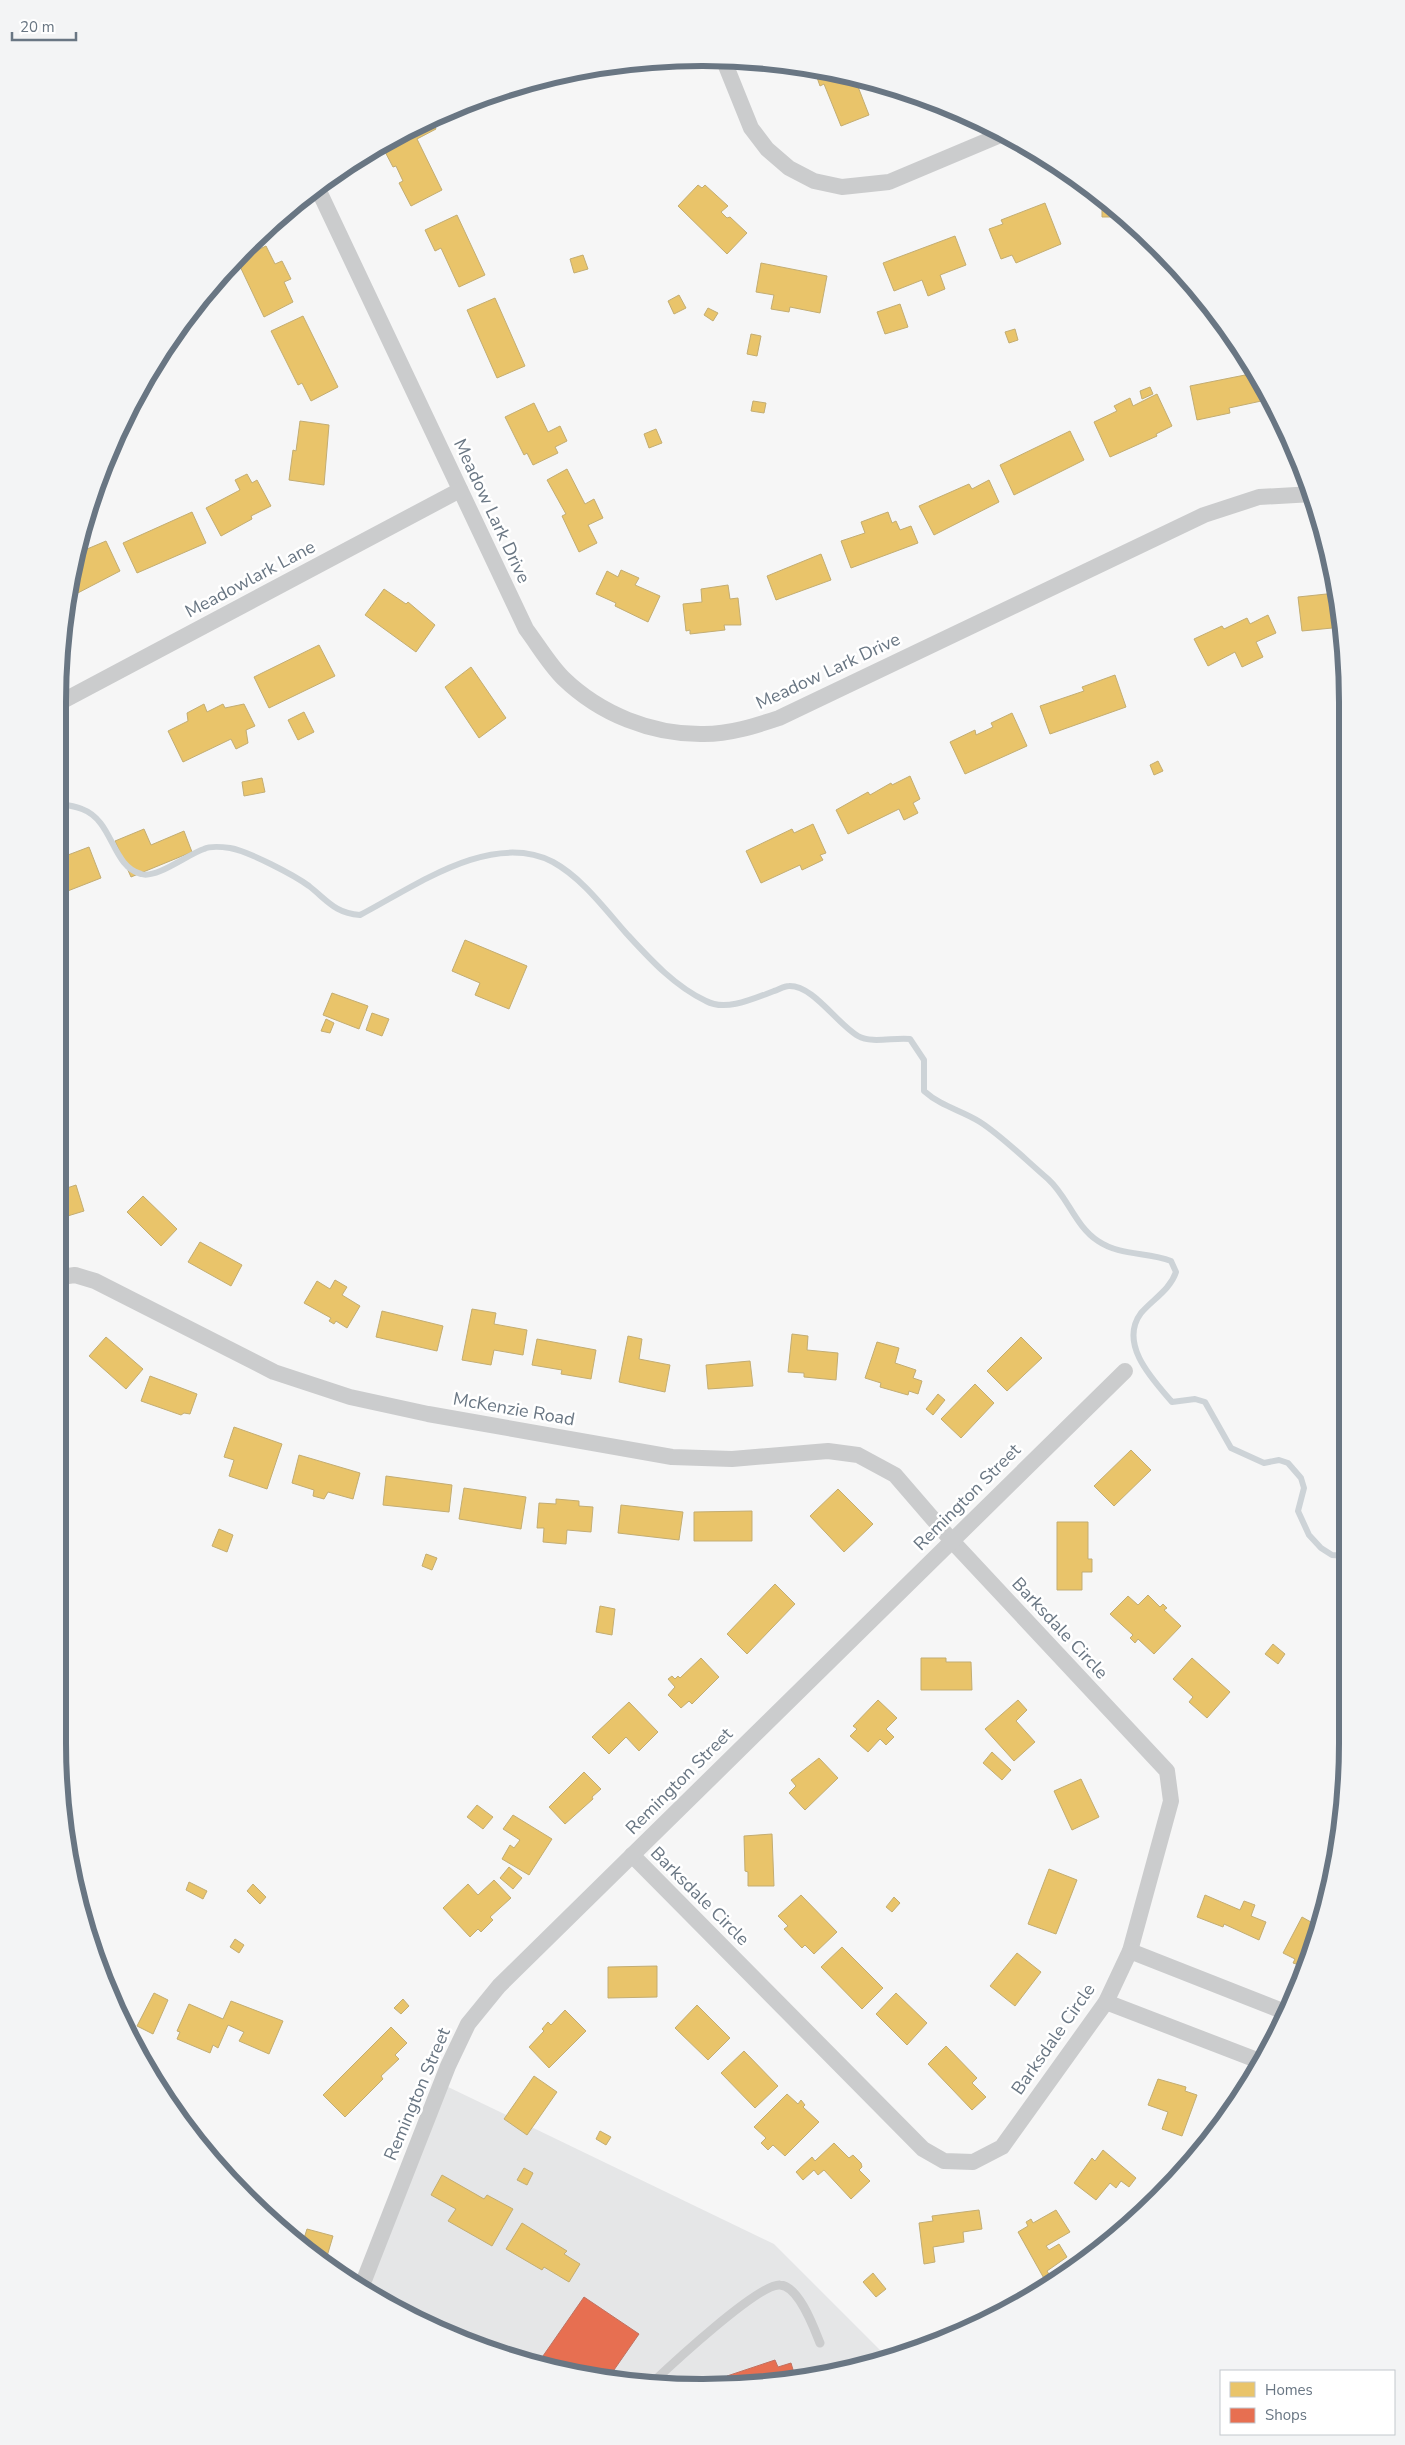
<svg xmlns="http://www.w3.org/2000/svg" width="1405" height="2445" viewBox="0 0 1405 2445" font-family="'Nunito Sans',sans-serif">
<rect width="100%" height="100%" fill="#f6f6f6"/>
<polygon fill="#e5e6e7" points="446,2086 774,2244 887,2357 829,2375 744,2386 619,2382 535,2365 417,2321 365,2291"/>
<g fill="#e9c46a" stroke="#c3ad72">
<polygon points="628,64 629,66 599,76 597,69"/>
<polygon points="814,69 855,79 869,115 841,126 824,84 820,86"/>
<polygon points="431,119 436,129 417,139 442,190 411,206 399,183 403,181 396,166 393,167 382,146 417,124"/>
<polygon points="698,185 702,188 705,185 728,206 721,212 727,218 730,217 747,233 727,254 678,206"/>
<polygon points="1045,203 1061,244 1016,263 1012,255 1001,259 989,229 1003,224 1001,220"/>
<polygon points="1102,203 1137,230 1124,229 1124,224 1118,223 1118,217 1102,217"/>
<polygon points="457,215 485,275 459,287 441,248 435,251 425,230"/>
<polygon points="955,236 966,265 940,275 945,289 928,296 922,280 894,291 883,263"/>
<polygon points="266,246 275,264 282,261 291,279 284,282 293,302 264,317 237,260"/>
<polygon points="583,255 588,269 574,273 570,259"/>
<polygon points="761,263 827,276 820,313 790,307 789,312 771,309 774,295 756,292"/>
<polygon points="679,295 686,308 674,314 668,301"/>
<polygon points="495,298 525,366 497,378 467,310"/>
<polygon points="900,304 908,327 885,334 877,312"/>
<polygon points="708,308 718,313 713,321 704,315"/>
<polygon points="303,316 338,387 311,401 302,383 298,385 271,331"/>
<polygon points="1015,329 1018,340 1009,343 1005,332"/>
<polygon points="751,334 761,336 757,356 747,354"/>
<polygon points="1250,374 1251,380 1256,379 1266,400 1229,408 1230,413 1197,420 1190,386"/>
<polygon points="1150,387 1153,394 1142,399 1140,391"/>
<polygon points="1157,394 1172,426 1156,434 1157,436 1110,457 1094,422 1117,411 1114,406 1130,398 1133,406"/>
<polygon points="753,401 766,403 764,413 751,411"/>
<polygon points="534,403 548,432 560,426 567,441 555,447 558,453 533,465 527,453 524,455 505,417"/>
<polygon points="300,421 329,425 324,485 289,480 293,450 296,451"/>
<polygon points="656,429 662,443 649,448 644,434"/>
<polygon points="1070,431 1084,460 1014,495 1000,465"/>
<polygon points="567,469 585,504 594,499 603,518 588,525 597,543 579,552 562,516 566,514 547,480"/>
<polygon points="247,474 252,483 257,480 271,506 251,516 252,519 221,536 206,508 240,490 235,480"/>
<polygon points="989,480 999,502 934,535 919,506 969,484 972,489"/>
<polygon points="192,512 206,543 137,573 123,543"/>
<polygon points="888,512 892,523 896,521 900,530 911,526 918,543 851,568 841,541 865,533 861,522"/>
<polygon points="106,541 120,571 72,596 80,552"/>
<polygon points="821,554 831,580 776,600 767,576"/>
<polygon points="621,570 639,578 635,585 660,596 648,622 615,606 616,603 596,594 607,571 618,577"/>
<polygon points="728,585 730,599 738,598 741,625 724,625 725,630 690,634 690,630 686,631 683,604 702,602 701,589"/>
<polygon points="384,589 406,604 408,602 435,625 416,652 365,615"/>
<polygon points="1336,593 1342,627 1302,631 1298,597"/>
<polygon points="1268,615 1276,633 1256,642 1263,657 1242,667 1235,652 1208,666 1194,639 1222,626 1224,629 1247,618 1250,624"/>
<polygon points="319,645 335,676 269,708 254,677"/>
<polygon points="471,667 506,718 479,738 445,687"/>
<polygon points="1115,675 1126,707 1050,734 1040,706 1084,691 1082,687"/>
<polygon points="204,704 207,712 223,704 225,708 244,704 255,726 246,730 248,743 236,749 231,739 183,762 168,731 188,721 187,713"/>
<polygon points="304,712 314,732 298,740 288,720"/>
<polygon points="1012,713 1027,746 965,774 950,742 975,730 976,735 993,727 991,723"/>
<polygon points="1158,761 1163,771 1154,775 1150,765"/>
<polygon points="910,776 920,799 913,803 918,813 904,820 899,809 848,834 836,810 868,792 870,795 891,783 892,785"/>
<polygon points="262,778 265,792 244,796 242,782"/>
<polygon points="813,824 826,853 820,855 823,860 802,870 800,865 761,883 746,851 792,829 794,833"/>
<polygon points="144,829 151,845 184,831 192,852 131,877 115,841"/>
<polygon points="89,847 101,878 60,894 60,858"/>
<polygon points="465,940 527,966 509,1009 475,995 480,983 452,971"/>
<polygon points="332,993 368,1006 359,1029 323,1015"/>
<polygon points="372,1013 389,1019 382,1036 366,1030"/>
<polygon points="326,1019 334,1023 330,1033 321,1031"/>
<polygon points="76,1185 84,1211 61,1218 61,1190"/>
<polygon points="143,1196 177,1229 161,1246 127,1212"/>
<polygon points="200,1242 242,1265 231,1286 188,1262"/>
<polygon points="335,1280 347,1287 342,1295 360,1306 347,1328 336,1321 334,1324 329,1321 331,1318 304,1303 317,1281 330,1289"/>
<polygon points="472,1309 496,1313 494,1324 527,1330 523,1355 494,1350 491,1365 462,1360"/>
<polygon points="382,1311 443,1326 437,1351 376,1337"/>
<polygon points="792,1334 808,1336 807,1350 838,1353 836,1380 804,1377 804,1373 788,1372"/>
<polygon points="628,1336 642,1339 639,1359 670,1365 665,1392 619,1382"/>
<polygon points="106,1337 143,1369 126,1389 89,1356"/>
<polygon points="1021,1337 1042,1358 1007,1391 987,1371"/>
<polygon points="537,1339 596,1350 591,1379 561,1374 562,1370 532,1365"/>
<polygon points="877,1342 899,1348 895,1363 916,1370 913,1378 922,1381 918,1394 909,1391 908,1395 880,1387 881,1383 865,1378"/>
<polygon points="750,1361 753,1386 708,1389 706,1365"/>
<polygon points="150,1376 197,1394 190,1414 184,1413 181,1415 141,1401"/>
<polygon points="975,1384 994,1403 961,1438 941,1419"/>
<polygon points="938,1394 945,1400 933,1415 926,1409"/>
<polygon points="234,1427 282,1444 267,1489 229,1476 234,1460 224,1457"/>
<polygon points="1131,1450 1151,1470 1114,1506 1094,1486"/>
<polygon points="299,1455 360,1473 353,1499 328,1492 324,1499 313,1496 314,1490 292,1483"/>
<polygon points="386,1476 452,1485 449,1512 383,1505"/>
<polygon points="464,1488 526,1497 521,1529 459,1519"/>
<polygon points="838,1489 873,1524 844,1552 810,1516"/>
<polygon points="556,1499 579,1501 579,1506 593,1507 591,1532 567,1530 566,1544 543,1542 544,1528 537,1528 539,1503 556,1504"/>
<polygon points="621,1505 683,1512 679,1540 618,1533"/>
<polygon points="752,1511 752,1541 694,1541 694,1512"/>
<polygon points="1057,1522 1088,1522 1088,1559 1092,1559 1092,1572 1082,1572 1082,1590 1057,1590"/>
<polygon points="219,1529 233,1535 227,1552 212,1546"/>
<polygon points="426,1554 437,1558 432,1570 422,1566"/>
<polygon points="775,1584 795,1604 747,1654 727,1634"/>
<polygon points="1148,1595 1160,1607 1163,1604 1167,1608 1164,1610 1181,1626 1154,1654 1138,1639 1135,1643 1130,1638 1133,1635 1110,1614 1128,1596 1138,1605"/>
<polygon points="600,1606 615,1609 612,1635 596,1632"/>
<polygon points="1273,1644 1285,1654 1278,1664 1265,1654"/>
<polygon points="701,1658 719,1677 692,1704 689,1701 681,1708 668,1695 675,1687 668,1679 672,1676 675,1679 678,1676 680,1678"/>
<polygon points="921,1658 946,1658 946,1662 971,1662 972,1690 921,1690"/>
<polygon points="1192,1658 1230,1692 1207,1718 1189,1702 1193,1697 1173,1679"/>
<polygon points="878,1700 897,1718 886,1729 894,1737 886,1745 880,1739 868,1752 850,1736 857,1729 853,1726"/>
<polygon points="1018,1700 1027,1710 1016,1721 1035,1742 1014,1761 985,1729"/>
<polygon points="629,1702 658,1732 639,1751 626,1737 609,1754 592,1737"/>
<polygon points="992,1752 1011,1770 1002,1780 983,1763"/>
<polygon points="819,1758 838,1778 805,1810 789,1793 796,1786 791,1780"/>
<polygon points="584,1772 601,1789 592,1797 593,1799 565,1824 549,1807"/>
<polygon points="1081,1779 1099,1817 1072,1830 1054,1791"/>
<polygon points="477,1805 493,1817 483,1829 467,1817"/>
<polygon points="513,1815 552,1839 529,1875 502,1859 510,1845 514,1848 520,1840 503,1829"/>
<polygon points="772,1834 774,1886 748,1886 748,1872 745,1871 744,1836"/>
<polygon points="509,1867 522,1878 513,1889 500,1878"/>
<polygon points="1049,1869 1077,1880 1056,1934 1028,1924"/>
<polygon points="494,1880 511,1898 490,1917 493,1920 481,1932 478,1929 470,1937 443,1908 468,1884 478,1895"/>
<polygon points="189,1882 207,1891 203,1899 186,1890"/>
<polygon points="253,1884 266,1897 260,1904 247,1891"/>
<polygon points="801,1895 837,1932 814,1954 805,1945 802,1948 784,1929 788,1926 778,1916"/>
<polygon points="1205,1895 1240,1910 1244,1901 1255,1905 1251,1916 1266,1922 1259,1940 1224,1924 1223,1927 1197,1917"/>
<polygon points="894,1897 900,1903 892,1912 886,1907"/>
<polygon points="1302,1917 1318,1926 1313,1950 1305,1967 1293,1963 1295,1959 1283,1953"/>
<polygon points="235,1939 244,1945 239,1953 230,1947"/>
<polygon points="842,1947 883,1988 862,2009 821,1967"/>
<polygon points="1017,1953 1041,1972 1015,2006 990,1986"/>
<polygon points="657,1966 657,1997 608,1998 608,1967"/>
<polygon points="154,1993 168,2000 153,2034 137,2026"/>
<polygon points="896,1993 927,2023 907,2045 876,2014"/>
<polygon points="403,1999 409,2006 401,2014 394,2008"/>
<polygon points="231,2001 283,2021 269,2054 239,2041 244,2032 228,2025 218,2048 213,2045 210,2053 177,2039 180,2032 177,2031 189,2004 223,2019"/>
<polygon points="697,2005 730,2038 708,2060 675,2028"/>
<polygon points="565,2010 586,2031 549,2068 529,2047 544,2031 542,2029 548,2022 551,2025"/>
<polygon points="391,2027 407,2043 395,2055 399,2059 381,2076 383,2079 345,2117 323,2095"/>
<polygon points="946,2046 977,2078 972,2083 986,2097 972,2110 928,2064"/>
<polygon points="744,2051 778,2086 755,2108 721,2073"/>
<polygon points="534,2076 557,2092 527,2135 504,2119"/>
<polygon points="1158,2079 1186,2087 1185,2091 1197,2095 1182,2136 1162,2129 1168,2112 1148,2105"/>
<polygon points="787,2094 798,2104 801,2100 805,2105 803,2107 819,2122 785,2156 773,2145 768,2150 761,2143 766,2138 754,2127"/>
<polygon points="600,2131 611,2137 606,2145 596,2139"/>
<polygon points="834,2143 849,2158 853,2155 861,2163 862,2167 859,2170 870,2181 851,2199 824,2170 818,2175 814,2170 803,2180 796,2172 812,2157 815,2161"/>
<polygon points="1103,2150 1136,2178 1129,2187 1121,2181 1116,2188 1110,2183 1096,2200 1074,2183 1092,2158 1095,2161"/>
<polygon points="524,2168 533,2173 527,2185 517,2180"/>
<polygon points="442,2175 484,2199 487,2195 513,2209 492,2246 448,2221 456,2209 431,2195"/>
<polygon points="979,2210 982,2229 963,2232 964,2242 933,2247 935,2262 924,2264 919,2223 933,2221 932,2216"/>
<polygon points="1056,2210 1070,2232 1046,2246 1049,2250 1059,2244 1067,2257 1047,2271 1052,2279 1046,2282 1018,2232 1028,2226 1026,2222 1031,2219 1033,2223"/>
<polygon points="522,2223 567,2251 564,2254 580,2264 569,2282 544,2267 542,2270 506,2249"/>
<polygon points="307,2229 333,2236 325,2263 302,2245"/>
<polygon points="873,2273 886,2289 876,2297 863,2282"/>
</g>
<g fill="#e76f51" stroke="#c17160">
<polygon points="584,2297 639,2334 607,2380 536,2366"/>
<polygon points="775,2360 778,2367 791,2363 794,2373 788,2375 789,2380 744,2386 731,2386 727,2376"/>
</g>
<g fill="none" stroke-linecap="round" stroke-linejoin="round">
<path stroke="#cdd3d7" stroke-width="6" d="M59,804C67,805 75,806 82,809C114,821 111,866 141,874C157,879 188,854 204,849C210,846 223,847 230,848C248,851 294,875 309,886C328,901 335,913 360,915C414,887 491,830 553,862C582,878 604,908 626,933C649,958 674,986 706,1001C726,1012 755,998 774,991C778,990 784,986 789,986C813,985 837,1024 858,1036C872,1044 894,1037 910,1039L924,1060V1091C942,1107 961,1110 980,1122C1002,1136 1028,1162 1048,1179C1068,1197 1075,1226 1098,1241C1120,1256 1147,1252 1171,1261L1176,1272C1170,1290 1153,1299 1141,1313C1118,1344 1153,1380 1172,1402L1195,1399L1205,1402L1231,1448L1264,1463L1279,1460L1288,1463L1301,1478L1304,1488L1298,1511L1309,1535L1321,1548L1332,1555L1345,1556"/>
<path stroke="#cbcccd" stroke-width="9" d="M652,2383C670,2366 759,2283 780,2285C799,2286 814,2328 820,2343"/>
<g stroke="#cbcccd" stroke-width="16">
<polyline points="724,61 751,128 767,149 789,168 814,181 842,187 889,182 1003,134"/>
<path d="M317,187L526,629C538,645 549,664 563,678C600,714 652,735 704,734C730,734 755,726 779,718L1204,515L1259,497L1313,494"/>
<polyline points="59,703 460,490"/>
<polyline points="61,1277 75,1275 95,1281 274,1372 350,1397 428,1414 672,1457 732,1459 828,1451 858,1455 895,1475 952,1541 1167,1771 1171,1801 1130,1951 1106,2002 1002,2147 973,2162 944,2161 923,2149 632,1855"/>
<polyline points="1130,1951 1285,2012"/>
<polyline points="1106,2002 1262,2062"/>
<polyline points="361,2288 448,2066 468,2024 499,1986 1125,1371"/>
</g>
</g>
<g text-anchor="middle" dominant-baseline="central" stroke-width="5" stroke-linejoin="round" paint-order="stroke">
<g font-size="18" fill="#697683" stroke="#fff">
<text transform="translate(492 511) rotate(65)">Meadow Lark Drive</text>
<text transform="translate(250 579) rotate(-28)">Meadowlark Lane</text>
<text transform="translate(828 671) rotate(-25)">Meadow Lark Drive</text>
<text transform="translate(514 1409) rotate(10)">McKenzie Road</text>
<text transform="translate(967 1497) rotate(-45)">Remington Street</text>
<text transform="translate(1060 1628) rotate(47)">Barksdale Circle</text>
<text transform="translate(679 1781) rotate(-45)">Remington Street</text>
<text transform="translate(700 1896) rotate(45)">Barksdale Circle</text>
<text transform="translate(1053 2039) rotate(-55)">Barksdale Circle</text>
<text transform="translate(417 2094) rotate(-67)">Remington Street</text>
</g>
</g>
<path d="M0 0H1405V2445H0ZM702 66H703A636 636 0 0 1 1339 702V1743A636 636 0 0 1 703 2379H702A636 636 0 0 1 66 1743V702A636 636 0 0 1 702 66Z" fill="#f3f4f5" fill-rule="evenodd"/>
<path fill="none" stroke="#697683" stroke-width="6" d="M702 66H703A636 636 0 0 1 1339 702V1743A636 636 0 0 1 703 2379H702A636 636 0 0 1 66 1743V702A636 636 0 0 1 702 66Z"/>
<rect x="1220" y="2370" width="175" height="65" fill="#ffffff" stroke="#c3c8cd"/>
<rect x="1230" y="2382" width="25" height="15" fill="#e9c46a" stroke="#c3c8cd"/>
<text x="1265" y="2395" font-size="15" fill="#697683">Homes</text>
<rect x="1230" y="2408" width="25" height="15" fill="#e76f51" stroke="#c3c8cd"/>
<text x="1265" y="2420" font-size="15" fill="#697683">Shops</text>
<path d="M12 32v8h64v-8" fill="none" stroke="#697683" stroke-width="2.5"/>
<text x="20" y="32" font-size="15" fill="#697683" stroke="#ffffff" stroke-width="4" paint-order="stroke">20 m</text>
</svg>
